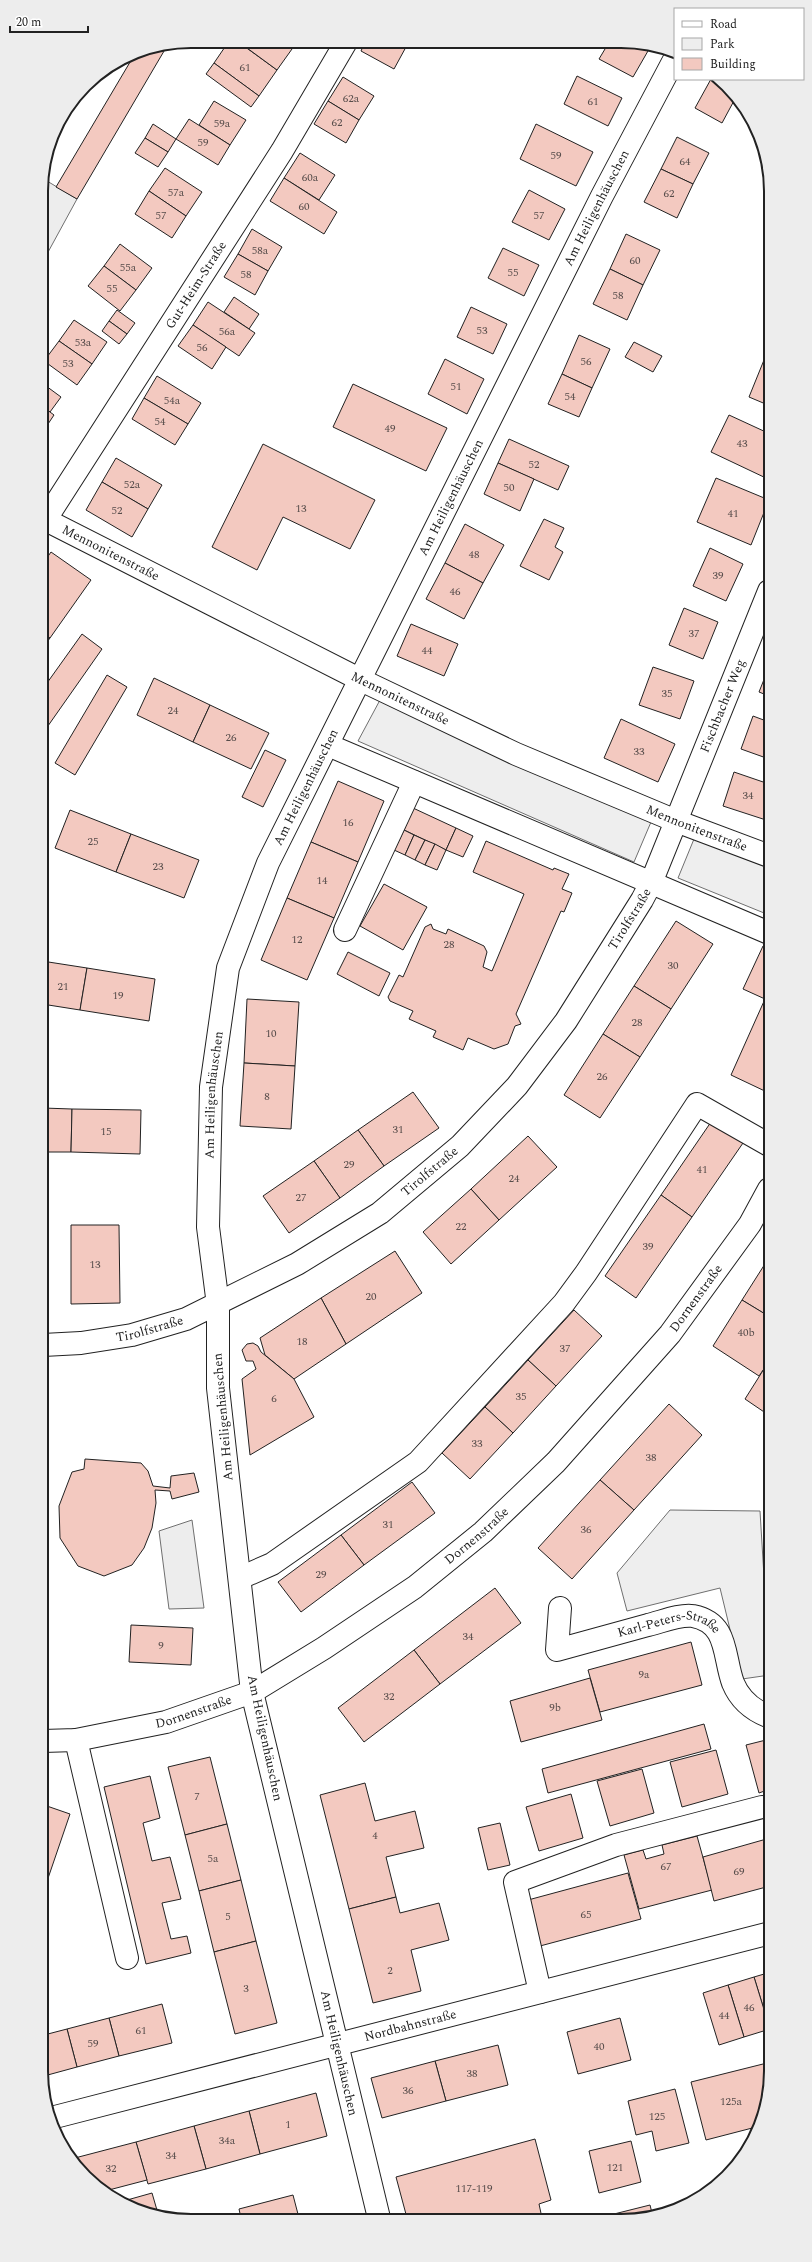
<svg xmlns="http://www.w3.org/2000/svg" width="812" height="2262" viewBox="0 0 812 2262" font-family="Spectral,serif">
<rect width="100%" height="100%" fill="#fff"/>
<g fill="#eee" stroke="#6f6f6f">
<polygon points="380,700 651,822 634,862 358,741"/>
<polygon points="694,839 769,868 769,915 678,878"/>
<polygon points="670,1510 760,1511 770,1675 742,1679 720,1588 627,1611 617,1573"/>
</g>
<g fill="#ededed" stroke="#6f6f6f">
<polygon points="42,178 77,199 41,265 41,181"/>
<polygon points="192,1520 204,1608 169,1609 159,1531"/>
</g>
<g fill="#f3c9c0" stroke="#222">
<polygon points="229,41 237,41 277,70 259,96 214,63"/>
<polygon points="252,41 282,42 292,49 277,70 247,48"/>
<polygon points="365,42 398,42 406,47 394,69 361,51"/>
<polygon points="398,42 409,42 406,47"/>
<polygon points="608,44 652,44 633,77 599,59"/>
<polygon points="167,46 77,199 56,187 136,52"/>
<polygon points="214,63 259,96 251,107 206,74"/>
<polygon points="577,76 622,98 608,126 564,104"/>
<polygon points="343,77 374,96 359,120 328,101"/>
<polygon points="711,79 728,86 736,97 722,123 695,108"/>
<polygon points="714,79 719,79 728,86"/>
<polygon points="214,101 246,120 230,145 199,125"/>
<polygon points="328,101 359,120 346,143 314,124"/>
<polygon points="189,119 230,145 218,165 176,139"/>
<polygon points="153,124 176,139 168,152 145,138"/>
<polygon points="536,124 593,152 576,186 520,159"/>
<polygon points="677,137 709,153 693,184 661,169"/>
<polygon points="145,138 168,152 158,167 135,153"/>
<polygon points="300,153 335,175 319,200 284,178"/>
<polygon points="165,168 202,192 186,216 149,191"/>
<polygon points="661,169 693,184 677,218 644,202"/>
<polygon points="284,178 337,212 324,234 270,201"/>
<polygon points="529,190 565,209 549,240 512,222"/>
<polygon points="149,191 186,216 172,238 135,214"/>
<polygon points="252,229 282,247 268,271 238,254"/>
<polygon points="626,234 660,250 643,285 610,269"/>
<polygon points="120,244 152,268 136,290 104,266"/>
<polygon points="503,248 539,265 524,296 488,278"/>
<polygon points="238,254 268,271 255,295 224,277"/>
<polygon points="104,266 136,290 120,311 88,286"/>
<polygon points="610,269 643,285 627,320 593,304"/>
<polygon points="234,297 259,314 249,329 224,312"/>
<polygon points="208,302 255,333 239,356 193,325"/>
<polygon points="471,307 507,324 493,354 457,337"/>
<polygon points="117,310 135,323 127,334 109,321"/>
<polygon points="74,320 107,342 92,364 59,341"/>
<polygon points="109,321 127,334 119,344 102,331"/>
<polygon points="193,325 226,347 212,369 178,346"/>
<polygon points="579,335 610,349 592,388 562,374"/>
<polygon points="59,341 92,364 77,385 44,361"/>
<polygon points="634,342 662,356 653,372 625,357"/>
<polygon points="445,359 484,379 467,414 428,394"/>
<polygon points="764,360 768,362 768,405 749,397"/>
<polygon points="562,374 592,388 579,417 548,404"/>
<polygon points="157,376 201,403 188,424 144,398"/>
<polygon points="42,383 61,397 50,412 42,406"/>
<polygon points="353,384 447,428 426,471 333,427"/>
<polygon points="144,398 188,424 175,445 132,419"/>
<polygon points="42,406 54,415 42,433"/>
<polygon points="729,415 768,433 768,479 711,452"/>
<polygon points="509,439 569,466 558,490 498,463"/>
<polygon points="263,444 375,500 350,549 283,517 257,570 212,547"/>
<polygon points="116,458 162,485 148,509 102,482"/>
<polygon points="498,463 534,479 520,511 484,494"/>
<polygon points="716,478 769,500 751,545 697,522"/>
<polygon points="102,482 148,509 132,537 86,510"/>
<polygon points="544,519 564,528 555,547 563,552 549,580 520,566"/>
<polygon points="465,524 504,545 483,583 445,563"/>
<polygon points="710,548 743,564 726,601 693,586"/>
<polygon points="51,552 91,580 50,638 42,633 42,565"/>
<polygon points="445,563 483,583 464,619 426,599"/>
<polygon points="684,608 718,622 703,659 669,645"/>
<polygon points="411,624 458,644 444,676 397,656"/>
<polygon points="42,633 50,638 42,649"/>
<polygon points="82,634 102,649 43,733 42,690"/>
<polygon points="653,667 694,681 680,719 639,705"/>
<polygon points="769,667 769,696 759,692"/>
<polygon points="107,675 127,687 75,775 55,763"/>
<polygon points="154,678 210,705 193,742 137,715"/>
<polygon points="210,705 269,733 251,769 193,742"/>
<polygon points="753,716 769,722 769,759 741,749"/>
<polygon points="621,719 675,744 658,782 604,758"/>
<polygon points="265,750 286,760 263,807 242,797"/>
<polygon points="734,772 769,784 769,811 766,820 723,806"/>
<polygon points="338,781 384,801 358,862 311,842"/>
<polygon points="413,808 456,828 446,850 404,830"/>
<polygon points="70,810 131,834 116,872 55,848"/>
<polygon points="456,828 473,836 463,857 446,850"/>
<polygon points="404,830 414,835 405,855 394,850"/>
<polygon points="131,834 199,860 184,898 116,872"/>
<polygon points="414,835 425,840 415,860 405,855"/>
<polygon points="425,840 435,844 425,865 415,860"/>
<polygon points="486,841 553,870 554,868 569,874 562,889 572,893 564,912 561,911 516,1014 521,1024 515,1026 508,1044 494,1049 468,1038 463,1050 433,1037 436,1031 409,1019 413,1011 390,1001 388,997 399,975 403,977 425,927 431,924 433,929 446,934 448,929 484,946 487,952 483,967 492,971 524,894 473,872"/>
<polygon points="311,842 358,862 334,918 287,898"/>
<polygon points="435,844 446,850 437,870 425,865"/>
<polygon points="384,884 427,907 403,950 360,926"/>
<polygon points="287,898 334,918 307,980 261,960"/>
<polygon points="676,921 713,944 671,1009 634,986"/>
<polygon points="763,946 769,949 769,1093 731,1075 765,999 743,989"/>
<polygon points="348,952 390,973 379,996 337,974"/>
<polygon points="42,961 87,968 80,1010 42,1004"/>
<polygon points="87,968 155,979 149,1021 80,1010"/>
<polygon points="634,986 671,1009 640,1057 603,1034"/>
<polygon points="247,999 299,1002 295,1066 244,1063"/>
<polygon points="603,1034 640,1057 600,1118 564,1095"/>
<polygon points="244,1063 295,1066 291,1129 240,1126"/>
<polygon points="413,1092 439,1128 384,1166 358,1130"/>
<polygon points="43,1108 72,1109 71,1152 43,1152"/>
<polygon points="72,1109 141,1110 140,1154 71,1152"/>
<polygon points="711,1122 743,1143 692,1217 661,1195"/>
<polygon points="358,1130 384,1166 340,1198 314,1161"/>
<polygon points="528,1136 557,1167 499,1220 471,1189"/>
<polygon points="314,1161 340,1198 289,1233 263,1196"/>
<polygon points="471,1189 499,1220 451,1264 423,1232"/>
<polygon points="661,1195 692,1217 636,1298 605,1276"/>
<polygon points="71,1225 119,1225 120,1303 71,1304"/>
<polygon points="395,1251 422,1293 346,1344 321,1298"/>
<polygon points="770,1256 770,1317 742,1300"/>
<polygon points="321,1298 346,1344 294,1379 265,1355 260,1338"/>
<polygon points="742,1300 770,1317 770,1360 759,1376 713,1346"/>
<polygon points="574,1310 602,1336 556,1386 528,1360"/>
<polygon points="253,1343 258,1346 261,1352 294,1379 314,1417 250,1455 242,1379 256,1369 253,1361 246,1361 242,1350 247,1344"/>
<polygon points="528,1360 556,1386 513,1433 485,1407"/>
<polygon points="769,1361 770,1362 770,1416 745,1399"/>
<polygon points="669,1404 702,1435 634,1510 600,1480"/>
<polygon points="485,1407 513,1433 470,1479 442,1453"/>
<polygon points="85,1459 141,1463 148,1471 153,1486 170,1488 171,1476 194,1473 199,1492 172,1499 170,1491 155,1490 156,1503 152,1528 144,1548 132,1565 104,1576 78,1566 60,1538 59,1506 72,1472 84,1469"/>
<polygon points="600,1480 634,1510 572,1579 538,1548"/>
<polygon points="412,1482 435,1513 364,1565 341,1535"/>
<polygon points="341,1535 364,1565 301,1612 278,1582"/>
<polygon points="495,1588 521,1623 440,1684 414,1650"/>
<polygon points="131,1625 193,1628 191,1665 129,1662"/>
<polygon points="691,1642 702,1685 600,1712 588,1670"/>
<polygon points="414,1650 440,1684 364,1742 338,1708"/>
<polygon points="590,1678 602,1720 521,1742 510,1701"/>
<polygon points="704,1724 711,1749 548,1793 542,1769"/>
<polygon points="770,1739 770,1789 759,1793 746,1745"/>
<polygon points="716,1750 728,1794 682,1807 670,1762"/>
<polygon points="210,1757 227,1824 185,1835 168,1767"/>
<polygon points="642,1769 654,1813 610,1826 597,1781"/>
<polygon points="150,1776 160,1818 143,1823 152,1861 170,1857 181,1899 162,1903 171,1939 187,1936 191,1953 146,1964 104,1787"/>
<polygon points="365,1783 375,1821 415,1811 424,1848 386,1857 396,1897 349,1909 320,1795"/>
<polygon points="571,1794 583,1838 539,1851 526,1807"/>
<polygon points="44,1805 70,1814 44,1890"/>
<polygon points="500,1823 510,1865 488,1870 478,1828"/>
<polygon points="227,1824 241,1880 199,1891 185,1835"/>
<polygon points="697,1836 712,1890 639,1909 624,1855 643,1850 646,1859 664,1854 662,1845"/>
<polygon points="770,1838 770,1886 714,1901 703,1857"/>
<polygon points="628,1873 641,1919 540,1946 528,1900"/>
<polygon points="241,1880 256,1941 214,1952 199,1891"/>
<polygon points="396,1897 400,1913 439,1903 449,1940 411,1950 421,1991 373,2003 349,1909"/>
<polygon points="256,1941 277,2023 235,2034 214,1952"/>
<polygon points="771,1972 771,2029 770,2029 754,1977"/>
<polygon points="754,1977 770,2029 744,2037 728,1985"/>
<polygon points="728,1985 744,2037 719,2045 703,1993"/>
<polygon points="162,2004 172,2043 119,2056 109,2018"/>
<polygon points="109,2018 119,2056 77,2067 67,2029"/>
<polygon points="620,2018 631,2060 578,2074 567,2032"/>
<polygon points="67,2029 77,2067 44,2076 44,2035"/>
<polygon points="498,2045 508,2085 446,2101 435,2061"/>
<polygon points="435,2061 446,2101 382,2118 371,2078"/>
<polygon points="771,2062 771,2080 760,2126 706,2140 691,2082"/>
<polygon points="675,2089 689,2143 656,2151 652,2131 636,2135 628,2101"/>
<polygon points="316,2093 327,2136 260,2154 249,2111"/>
<polygon points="249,2111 260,2154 206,2169 194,2126"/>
<polygon points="194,2126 206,2169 148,2184 136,2142"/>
<polygon points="535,2139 551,2200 539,2204 542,2218 407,2218 396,2177"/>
<polygon points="631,2141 641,2182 599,2193 589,2151"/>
<polygon points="136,2142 147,2180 105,2191 85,2177 71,2159"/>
<polygon points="738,2163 734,2170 732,2171 731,2165"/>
<polygon points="152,2193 159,2217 120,2202"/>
<polygon points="293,2195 299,2218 241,2218 239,2209"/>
<polygon points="650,2205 653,2217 650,2218 610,2218 610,2215"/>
</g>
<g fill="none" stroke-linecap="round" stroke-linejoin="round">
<g stroke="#222" stroke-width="24">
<g id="minor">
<path id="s1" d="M42,518L361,680L516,754L676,821L769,856"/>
<path id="s2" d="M42,525L282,151L346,42"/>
<polyline points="328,745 769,933"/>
<polyline points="345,930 414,782"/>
<path id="s3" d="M43,1345L81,1343L132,1335L186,1319L297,1264L380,1213L460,1146L517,1086L566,1021L642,900L651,883L769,591"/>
<polyline points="240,1578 272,1564 418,1462 564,1303 586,1273 697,1104 769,1145"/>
<path id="s4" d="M560,1608L557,1650C587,1642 618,1633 648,1625C661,1622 680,1614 693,1616C729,1623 723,1656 733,1683C740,1700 754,1711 770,1717"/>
<polyline points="76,1740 127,1958"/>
<path id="s5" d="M43,1741L76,1740L166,1722L252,1692L324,1648L415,1587L483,1532L556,1462L670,1334L750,1224L769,1189"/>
<polyline points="540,1992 515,1882 616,1845 762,1807"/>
<path id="s6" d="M51,2118L770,1933"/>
<path id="s7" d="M379,2218L252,1692L218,1388V1305L208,1227L211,1087L228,968L268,863L602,196L675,58"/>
</g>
</g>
<use href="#minor" stroke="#fff" stroke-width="22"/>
</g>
<g text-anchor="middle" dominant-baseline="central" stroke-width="3" stroke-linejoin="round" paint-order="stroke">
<g font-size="11" fill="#564c4a">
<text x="245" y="67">61</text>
<text x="351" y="98">62a</text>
<text x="593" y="101">61</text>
<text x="337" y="122">62</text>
<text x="222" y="123">59a</text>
<text x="203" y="142">59</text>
<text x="556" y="155">59</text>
<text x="685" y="161">64</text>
<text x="310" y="177">60a</text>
<text x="176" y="192">57a</text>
<text x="669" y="193">62</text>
<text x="304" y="206">60</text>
<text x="161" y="215">57</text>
<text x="539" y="215">57</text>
<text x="260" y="250">58a</text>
<text x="635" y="260">60</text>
<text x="128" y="267">55a</text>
<text x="513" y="272">55</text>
<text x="246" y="274">58</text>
<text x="112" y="288">55</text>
<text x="618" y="295">58</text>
<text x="482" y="330">53</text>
<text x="227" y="331">56a</text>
<text x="83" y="342">53a</text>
<text x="202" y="347">56</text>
<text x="586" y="361">56</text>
<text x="68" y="363">53</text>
<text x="456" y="386">51</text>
<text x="570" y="396">54</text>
<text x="172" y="400">54a</text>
<text x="160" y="421">54</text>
<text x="390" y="428">49</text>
<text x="742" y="443">43</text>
<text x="534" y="464">52</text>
<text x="132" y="484">52a</text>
<text x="509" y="487">50</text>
<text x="301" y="508">13</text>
<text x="117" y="510">52</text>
<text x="733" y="513">41</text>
<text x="474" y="554">48</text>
<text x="718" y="575">39</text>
<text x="455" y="591">46</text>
<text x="694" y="633">37</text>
<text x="427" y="650">44</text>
<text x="667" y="693">35</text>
<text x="173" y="710">24</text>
<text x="231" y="737">26</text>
<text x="639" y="751">33</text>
<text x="748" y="795">34</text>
<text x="348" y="822">16</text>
<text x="93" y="841">25</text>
<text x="158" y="866">23</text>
<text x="322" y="880">14</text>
<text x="297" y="939">12</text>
<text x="449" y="944">28</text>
<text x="673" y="965">30</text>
<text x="63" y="986">21</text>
<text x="118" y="995">19</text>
<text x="637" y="1022">28</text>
<text x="271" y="1033">10</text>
<text x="602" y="1076">26</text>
<text x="267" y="1096">8</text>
<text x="398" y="1129">31</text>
<text x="106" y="1131">15</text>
<text x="349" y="1164">29</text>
<text x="702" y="1169">41</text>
<text x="514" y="1178">24</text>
<text x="301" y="1197">27</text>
<text x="461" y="1226">22</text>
<text x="648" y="1246">39</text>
<text x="95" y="1264">13</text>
<text x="371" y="1296">20</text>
<text x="746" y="1332">40b</text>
<text x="302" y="1341">18</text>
<text x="565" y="1348">37</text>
<text x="521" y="1396">35</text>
<text x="274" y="1398">6</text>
<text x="477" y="1443">33</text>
<text x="651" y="1457">38</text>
<text x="388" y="1524">31</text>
<text x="586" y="1529">36</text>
<text x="321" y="1574">29</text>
<text x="468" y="1636">34</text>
<text x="161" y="1645">9</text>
<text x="644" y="1674">9a</text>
<text x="389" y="1696">32</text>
<text x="555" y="1707">9b</text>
<text x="197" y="1796">7</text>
<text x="375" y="1835">4</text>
<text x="213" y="1858">5a</text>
<text x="666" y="1866">67</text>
<text x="739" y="1871">69</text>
<text x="586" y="1914">65</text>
<text x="228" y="1916">5</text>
<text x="390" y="1970">2</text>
<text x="246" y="1988">3</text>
<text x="749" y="2007">46</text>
<text x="724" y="2015">44</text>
<text x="141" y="2030">61</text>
<text x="93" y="2043">59</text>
<text x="599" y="2046">40</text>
<text x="472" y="2073">38</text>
<text x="408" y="2090">36</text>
<text x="731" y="2101">125a</text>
<text x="657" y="2116">125</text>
<text x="288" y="2124">1</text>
<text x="227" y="2140">34a</text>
<text x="171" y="2155">34</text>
<text x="615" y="2167">121</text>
<text x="111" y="2168">32</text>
<text x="474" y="2188">117-119</text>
</g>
<g font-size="13" fill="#222" stroke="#fff">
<text stroke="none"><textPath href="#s7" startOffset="2114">Am Heiligenhäuschen</textPath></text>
<text stroke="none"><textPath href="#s2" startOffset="285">Gut-Heim-Straße</textPath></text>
<text stroke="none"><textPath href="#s7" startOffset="1790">Am Heiligenhäuschen</textPath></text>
<text stroke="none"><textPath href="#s1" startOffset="77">Mennonitenstraße</textPath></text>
<text stroke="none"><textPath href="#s1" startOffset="401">Mennonitenstraße</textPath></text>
<text stroke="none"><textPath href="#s3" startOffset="989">Fischbacher Weg</textPath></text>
<text stroke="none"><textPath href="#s7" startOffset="1466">Am Heiligenhäuschen</textPath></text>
<text stroke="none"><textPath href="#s1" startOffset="725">Mennonitenstraße</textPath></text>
<text stroke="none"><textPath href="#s3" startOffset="756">Tirolfstraße</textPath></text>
<text stroke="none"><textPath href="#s7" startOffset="1141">Am Heiligenhäuschen</textPath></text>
<text stroke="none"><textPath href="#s3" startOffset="432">Tirolfstraße</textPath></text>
<text stroke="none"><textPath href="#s5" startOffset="814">Dornenstraße</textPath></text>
<text stroke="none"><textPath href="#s3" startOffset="108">Tirolfstraße</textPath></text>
<text transform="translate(223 1417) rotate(-95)">Am Heiligenhäuschen</text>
<text stroke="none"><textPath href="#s5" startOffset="490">Dornenstraße</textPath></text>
<text stroke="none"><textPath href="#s4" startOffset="159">Karl-Peters-Straße</textPath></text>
<text stroke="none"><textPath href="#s5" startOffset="154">Dornenstraße</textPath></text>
<text transform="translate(265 1738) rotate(78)">Am Heiligenhäuschen</text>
<text stroke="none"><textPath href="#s6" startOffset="371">Nordbahnstraße</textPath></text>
<text transform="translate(339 2053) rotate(77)">Am Heiligenhäuschen</text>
</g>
</g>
<path d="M0 0H812V2262H0ZM191 48H621A143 143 0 0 1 764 191V2071A143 143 0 0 1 621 2214H191A143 143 0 0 1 48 2071V191A143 143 0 0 1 191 48Z" fill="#ededed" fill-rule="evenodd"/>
<path fill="none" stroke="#222" stroke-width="2" d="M191 48H621A143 143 0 0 1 764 191V2071A143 143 0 0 1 621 2214H191A143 143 0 0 1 48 2071V191A143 143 0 0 1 191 48Z"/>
<rect x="674" y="8" width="130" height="72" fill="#ffffff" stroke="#a7a7a7"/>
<rect x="682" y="21" width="20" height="6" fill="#ffffff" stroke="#a7a7a7"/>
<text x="710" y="28" font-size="12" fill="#222222">Road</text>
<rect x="682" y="38" width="20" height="12" fill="#eeeeee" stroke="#a7a7a7"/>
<text x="710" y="48" font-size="12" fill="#222222">Park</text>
<rect x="682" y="58" width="20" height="12" fill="#f3c9c0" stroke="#a7a7a7"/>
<text x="710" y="68" font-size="12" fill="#222222">Building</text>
<path d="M10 26v6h78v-6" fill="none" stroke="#222222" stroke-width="2"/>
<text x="16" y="26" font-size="12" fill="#222222" stroke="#ffffff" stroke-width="3" paint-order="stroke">20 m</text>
</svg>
